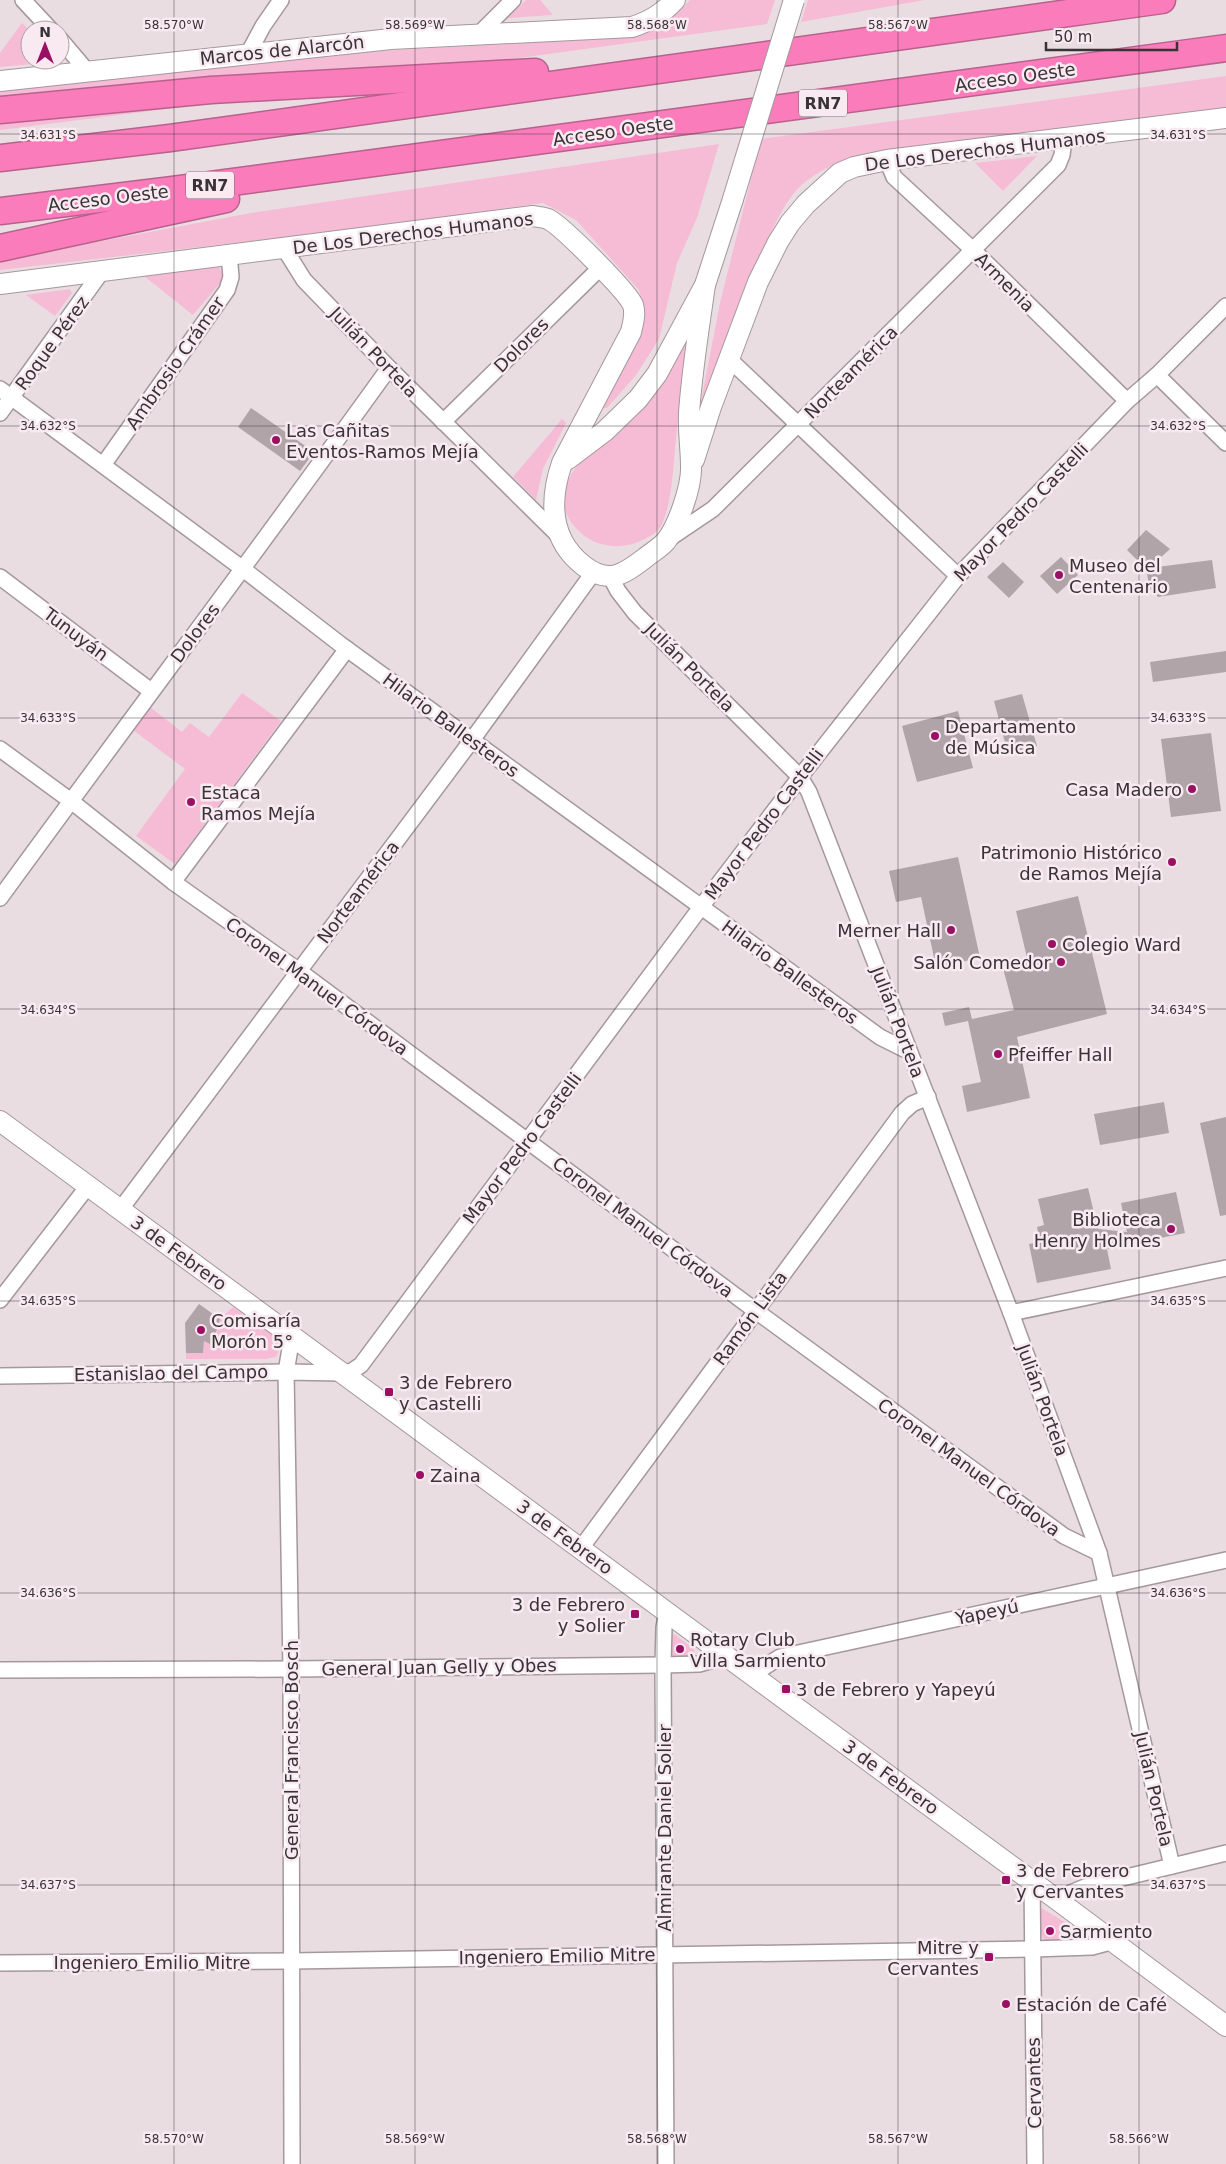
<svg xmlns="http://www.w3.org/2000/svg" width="1226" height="2164" viewBox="0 0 1226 2164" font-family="'DejaVu Sans',sans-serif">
<rect width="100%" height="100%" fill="#eadde2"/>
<g fill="#f6bbd5">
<polygon points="526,0 540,0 553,15 508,18"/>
<polygon points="690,0 775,0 767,24 497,61 86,94 0,96 0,89 133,74 380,51 597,39 661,29"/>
<polygon points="808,0 925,0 801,22"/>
<polygon points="22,23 30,31 30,60 45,60 43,63 0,67 0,53"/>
<path d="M1226,76V111L1021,138L863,154C838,162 812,172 794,193C777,214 767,243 756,268C735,317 716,367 698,417L720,303L761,139Z"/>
<polygon points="206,104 0,130 0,115"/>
<polygon points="719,144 697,218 677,263 659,339 636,375 607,408 603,408 636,345 645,318 639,290 576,220 543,203 374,227 0,270 0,260 251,213"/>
<polygon points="1037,156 1003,191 975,163"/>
<polygon points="219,266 222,274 222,281 193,315 144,276"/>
<polygon points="70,289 72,293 55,316 26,295"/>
<path d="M690,325C684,363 680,400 676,438C673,465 673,498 662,524C658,534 642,541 632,544C616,549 594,545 582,534C530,487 601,443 634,414C644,405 654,394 663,384C673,371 683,341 690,325Z"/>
<polygon points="562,419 566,423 543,469 536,500 513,477"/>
<polygon points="242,693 281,721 175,864 136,836 185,769 133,730 150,707 182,732 190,723 209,737"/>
<polygon points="233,1307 279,1339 280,1347 276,1357 266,1359 186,1359 186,1353 203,1353 204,1341 217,1347 221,1341 215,1336 220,1319"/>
<polygon points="674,1634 694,1649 694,1657 674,1658 669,1651 668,1641"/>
<path d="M1038,1906L1075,1928V1938L1071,1943H1048C1036,1933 1038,1920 1038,1906Z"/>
</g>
<g fill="#b0a4a9">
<polygon points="251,408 314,452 300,471 238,427"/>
<polygon points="1146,530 1170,549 1149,568 1212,560 1216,588 1158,597 1150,589 1146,569 1127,550"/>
<polygon points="1061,557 1078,575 1057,594 1040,576"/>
<polygon points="1003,562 1024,582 1009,598 987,577"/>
<polygon points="1226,651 1226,672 1153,682 1150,662"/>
<polygon points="1022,694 1037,746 1008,754 994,701"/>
<polygon points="958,711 973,768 917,782 902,726"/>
<polygon points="1211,733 1221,811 1171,817 1161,739"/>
<polygon points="958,857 980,958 936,967 921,897 896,902 889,871"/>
<polygon points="1078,896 1107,1014 1017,1037 1030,1098 967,1112 962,1086 981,1082 968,1021 945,1026 942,1013 969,1007 972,1019 1014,1010 1003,968 1028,962 1016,911"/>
<polygon points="1164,1102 1169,1133 1100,1145 1094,1114"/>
<polygon points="1226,1117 1226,1215 1220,1216 1200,1123"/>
<polygon points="1088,1188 1098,1229 1127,1232 1121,1203 1176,1192 1185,1233 1107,1249 1111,1269 1037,1283 1029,1244 1040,1242 1037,1227 1044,1225 1038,1199"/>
<polygon points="199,1304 220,1319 212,1345 204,1341 203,1353 186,1353 185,1323"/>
</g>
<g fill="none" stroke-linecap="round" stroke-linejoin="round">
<g stroke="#a4989d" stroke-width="18">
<g id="street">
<polyline points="23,0 51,30"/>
<polyline points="479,34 513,0"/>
<polyline points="60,39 87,71"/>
<polyline points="248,54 263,26 281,0"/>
<polyline points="887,160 894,177 973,250 1127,401"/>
<polyline points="284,248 304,280 389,368 559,536"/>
<polyline points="729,359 958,576"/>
<polyline points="1157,375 1226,443"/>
<polyline points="0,389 243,569 340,644 880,1037 908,1051"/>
<polyline points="0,413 102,271"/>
<polyline points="443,422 600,268"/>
<polyline points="103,465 227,290 231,277 229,254"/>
<polyline points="667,540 713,509 1058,165 1062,155 1064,140"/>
<polyline points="610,576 618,591 635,613 800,777 809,792 1011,1313 1099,1553 1172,1866"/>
<polyline points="0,577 151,691"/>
<polyline points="0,749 71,801 173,882 299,971 756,1311 1064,1536 1099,1553"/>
<polyline points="173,882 347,649"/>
<path d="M0,898C129,721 261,546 389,368"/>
<polyline points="120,1210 472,740 593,573"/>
<polyline points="0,1300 88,1186"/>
<polyline points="1011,1313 1226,1268"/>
<polyline points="0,1376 286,1372 342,1373 352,1371 361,1365 701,907 800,777 958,576 1127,401 1157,375 1226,306"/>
<polyline points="581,1548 902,1113 912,1104 928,1097"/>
<polyline points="0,1670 291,1669 663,1665 699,1664 727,1656"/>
<polyline points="752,1675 780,1657 1226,1560"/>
<polyline points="1032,1881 1035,2164"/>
<polyline points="1056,1899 1085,1887 1226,1853"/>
<polyline points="0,1963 292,1961 1033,1949 1092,1947 1114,1941"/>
<polyline points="292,2164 291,1669 286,1372 292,1337"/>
<polyline points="666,2164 663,1665 664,1627 667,1612"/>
</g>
</g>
<g stroke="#a4989d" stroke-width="22">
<g id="secondary">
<path d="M0,81L391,39L632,27C650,21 662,14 675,0"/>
<path d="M0,284L533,216C537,217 543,217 548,219C562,226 627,291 633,305C636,314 633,323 631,332L562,463C549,501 550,540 584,566C609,585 624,574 645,558C651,553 660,548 666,541C678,526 692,486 691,466C691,449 688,431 689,413C692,370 699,327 705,285"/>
<polyline points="568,459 605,431 638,399 657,374 705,285 733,199"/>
<polyline points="694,460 711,407 758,282 778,242 790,223 806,204 840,173 854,167 887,160 1226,118"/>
<polyline points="0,1121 1056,1899 1226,2026"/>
</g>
</g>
<g stroke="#b7628c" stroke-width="29">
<g id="highway">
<polyline points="0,110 211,90 535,72"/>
<polyline points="0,158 170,138 1162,0"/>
<polyline points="0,211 173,190 1226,48"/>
<polyline points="0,248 226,199"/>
</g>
</g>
<use href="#street" stroke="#fff" stroke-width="15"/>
<use href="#secondary" stroke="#fff" stroke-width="20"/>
<use href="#highway" stroke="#fb7cbb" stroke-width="26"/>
<g stroke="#a4989d" stroke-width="22" stroke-linecap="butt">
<polyline id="secondary-bridge" points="733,199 794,0"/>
</g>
<use href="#secondary-bridge" stroke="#fff" stroke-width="20"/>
</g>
<path fill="none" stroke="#383335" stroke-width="1" stroke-opacity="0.45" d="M174,0V2164M415,0V2164M657,0V2164M898,0V2164M1139,0V2164M0,134H1226M0,426H1226M0,718H1226M0,1009H1226M0,1301H1226M0,1593H1226M0,1885H1226"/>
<g fill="#9a1164" stroke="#f8eaf0" stroke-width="2">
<circle cx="276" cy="440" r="5"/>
<circle cx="1059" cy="575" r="5"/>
<circle cx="935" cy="736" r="5"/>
<circle cx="1192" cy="789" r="5"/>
<circle cx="191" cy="802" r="5"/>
<circle cx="1172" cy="862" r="5"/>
<circle cx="951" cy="930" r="5"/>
<circle cx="1052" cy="944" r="5"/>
<circle cx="1061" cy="962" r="5"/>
<circle cx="998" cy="1054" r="5"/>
<circle cx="1171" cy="1229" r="5"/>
<circle cx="201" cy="1330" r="5"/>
<rect x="384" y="1387" width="10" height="10" rx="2.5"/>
<circle cx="420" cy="1475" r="5"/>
<rect x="630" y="1609" width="10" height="10" rx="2.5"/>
<circle cx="680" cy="1649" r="5"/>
<rect x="781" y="1684" width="10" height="10" rx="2.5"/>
<rect x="1001" y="1875" width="10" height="10" rx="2.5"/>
<circle cx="1050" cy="1931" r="5"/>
<rect x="984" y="1952" width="10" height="10" rx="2.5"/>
<circle cx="1006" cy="2004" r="5"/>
</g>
<g text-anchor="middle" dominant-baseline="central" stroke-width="5" stroke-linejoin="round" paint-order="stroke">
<g fill="#f8eaf0" stroke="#726a6d" stroke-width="1">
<rect x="799" y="89.5" width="48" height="27" rx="4"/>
<rect x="186" y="171.5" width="48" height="27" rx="4"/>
</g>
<g font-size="16" font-weight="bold" fill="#383335">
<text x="823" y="103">RN7</text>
<text x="210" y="185">RN7</text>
</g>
<g font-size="18" fill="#383335" stroke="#f8eaf0">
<text transform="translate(282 50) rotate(-6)">Marcos de Alarcón</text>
<text transform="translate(1015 77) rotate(-8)">Acceso Oeste</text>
<text transform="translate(613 131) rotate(-8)">Acceso Oeste</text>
<text transform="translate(985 150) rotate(-7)">De Los Derechos Humanos</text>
<text transform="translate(108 198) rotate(-7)">Acceso Oeste</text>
<text transform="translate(413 233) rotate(-7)">De Los Derechos Humanos</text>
<text transform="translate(1005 282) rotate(45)">Armenia</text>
<text transform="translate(52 343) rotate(-54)">Roque Pérez</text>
<text transform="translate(521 345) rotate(-45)">Dolores</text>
<text transform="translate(374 352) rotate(46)">Julián Portela</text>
<text transform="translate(175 363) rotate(-55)">Ambrosio Crámer</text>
<text transform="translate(851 372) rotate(-45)">Norteamérica</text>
<text transform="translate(1021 512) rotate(-46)">Mayor Pedro Castelli</text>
<text transform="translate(195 633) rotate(-53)">Dolores</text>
<text transform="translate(76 634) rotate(37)">Tunuyán</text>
<text transform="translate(690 667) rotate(45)">Julián Portela</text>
<text transform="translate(451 725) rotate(36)">Hilario Ballesteros</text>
<text transform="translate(764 824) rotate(-53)">Mayor Pedro Castelli</text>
<text transform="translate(358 892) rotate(-53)">Norteamérica</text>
<text transform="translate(790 972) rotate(36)">Hilario Ballesteros</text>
<text transform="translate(317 986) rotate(36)">Coronel Manuel Córdova</text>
<text transform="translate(898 1022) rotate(69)">Julián Portela</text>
<text transform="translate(522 1148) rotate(-53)">Mayor Pedro Castelli</text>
<text transform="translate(643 1227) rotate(37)">Coronel Manuel Córdova</text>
<text transform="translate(179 1253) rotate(36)">3 de Febrero</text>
<text transform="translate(750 1318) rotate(-54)">Ramón Lista</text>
<text transform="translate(171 1373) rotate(-1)">Estanislao del Campo</text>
<text transform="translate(1043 1400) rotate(70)">Julián Portela</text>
<text transform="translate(969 1467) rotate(36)">Coronel Manuel Córdova</text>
<text transform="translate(565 1537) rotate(36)">3 de Febrero</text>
<text transform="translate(987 1612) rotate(-12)">Yapeyú</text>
<text transform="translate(439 1667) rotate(-1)">General Juan Gelly y Obes</text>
<text transform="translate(291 1750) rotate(-90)">General Francisco Bosch</text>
<text transform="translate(891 1777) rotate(36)">3 de Febrero</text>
<text transform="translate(1154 1789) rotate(77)">Julián Portela</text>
<text transform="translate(664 1828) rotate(-90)">Almirante Daniel Solier</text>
<text transform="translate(557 1956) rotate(-1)">Ingeniero Emilio Mitre</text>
<text x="152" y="1962">Ingeniero Emilio Mitre</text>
<text transform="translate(1034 2083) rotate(-91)">Cervantes</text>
</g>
<g font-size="18" fill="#383335" stroke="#f8eaf0" text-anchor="start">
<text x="286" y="430">Las Cañitas<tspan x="286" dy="21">Eventos-Ramos Mejía</tspan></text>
<text x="1069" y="565">Museo del<tspan x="1069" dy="21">Centenario</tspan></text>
<text x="945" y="726">Departamento<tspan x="945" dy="21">de Música</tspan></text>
<text x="1182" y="789" text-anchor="end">Casa Madero</text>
<text x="201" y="792">Estaca<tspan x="201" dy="21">Ramos Mejía</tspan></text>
<text x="1162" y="852" text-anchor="end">Patrimonio Histórico<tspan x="1162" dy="21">de Ramos Mejía</tspan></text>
<text x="941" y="930" text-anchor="end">Merner Hall</text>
<text x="1062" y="944">Colegio Ward</text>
<text x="1051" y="962" text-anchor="end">Salón Comedor</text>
<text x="1008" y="1054">Pfeiffer Hall</text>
<text x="1161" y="1219" text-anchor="end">Biblioteca<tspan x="1161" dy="21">Henry Holmes</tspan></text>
<text x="211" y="1320">Comisaría<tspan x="211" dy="21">Morón 5°</tspan></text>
<text x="399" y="1382">3 de Febrero<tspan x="399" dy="21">y Castelli</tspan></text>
<text x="430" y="1475">Zaina</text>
<text x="625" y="1604" text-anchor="end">3 de Febrero<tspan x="625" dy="21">y Solier</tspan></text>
<text x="690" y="1639">Rotary Club<tspan x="690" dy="21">Villa Sarmiento</tspan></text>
<text x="796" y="1689">3 de Febrero y Yapeyú</text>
<text x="1016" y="1870">3 de Febrero<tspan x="1016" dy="21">y Cervantes</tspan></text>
<text x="1060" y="1931">Sarmiento</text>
<text x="979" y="1947" text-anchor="end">Mitre y<tspan x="979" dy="21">Cervantes</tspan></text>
<text x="1016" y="2004">Estación de Café</text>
</g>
</g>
<g font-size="12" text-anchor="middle" fill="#383335" stroke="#f8eaf0" stroke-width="5" stroke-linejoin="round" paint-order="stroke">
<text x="174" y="29">58.570°W</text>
<text x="415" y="29">58.569°W</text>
<text x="657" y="29">58.568°W</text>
<text x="898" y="29">58.567°W</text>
<text x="48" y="139">34.631°S</text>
<text x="1178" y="139">34.631°S</text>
<text x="48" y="430">34.632°S</text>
<text x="1178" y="430">34.632°S</text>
<text x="48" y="722">34.633°S</text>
<text x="1178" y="722">34.633°S</text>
<text x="48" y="1014">34.634°S</text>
<text x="1178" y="1014">34.634°S</text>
<text x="48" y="1305">34.635°S</text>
<text x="1178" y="1305">34.635°S</text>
<text x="48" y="1597">34.636°S</text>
<text x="1178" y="1597">34.636°S</text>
<text x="48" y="1889">34.637°S</text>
<text x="1178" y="1889">34.637°S</text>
<text x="174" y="2143">58.570°W</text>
<text x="415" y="2143">58.569°W</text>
<text x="657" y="2143">58.568°W</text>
<text x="898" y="2143">58.567°W</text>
<text x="1139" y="2143">58.566°W</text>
</g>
<g transform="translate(45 45)"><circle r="24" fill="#f8eaf0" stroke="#aba1a5"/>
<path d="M0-4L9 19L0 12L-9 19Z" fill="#9a1164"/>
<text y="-8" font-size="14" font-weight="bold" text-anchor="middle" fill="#383335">N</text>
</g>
<path d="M1046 42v8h131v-8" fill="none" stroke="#383335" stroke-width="2.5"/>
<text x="1054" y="42" font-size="15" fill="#383335" stroke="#f8eaf0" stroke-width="4" paint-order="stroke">50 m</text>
</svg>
